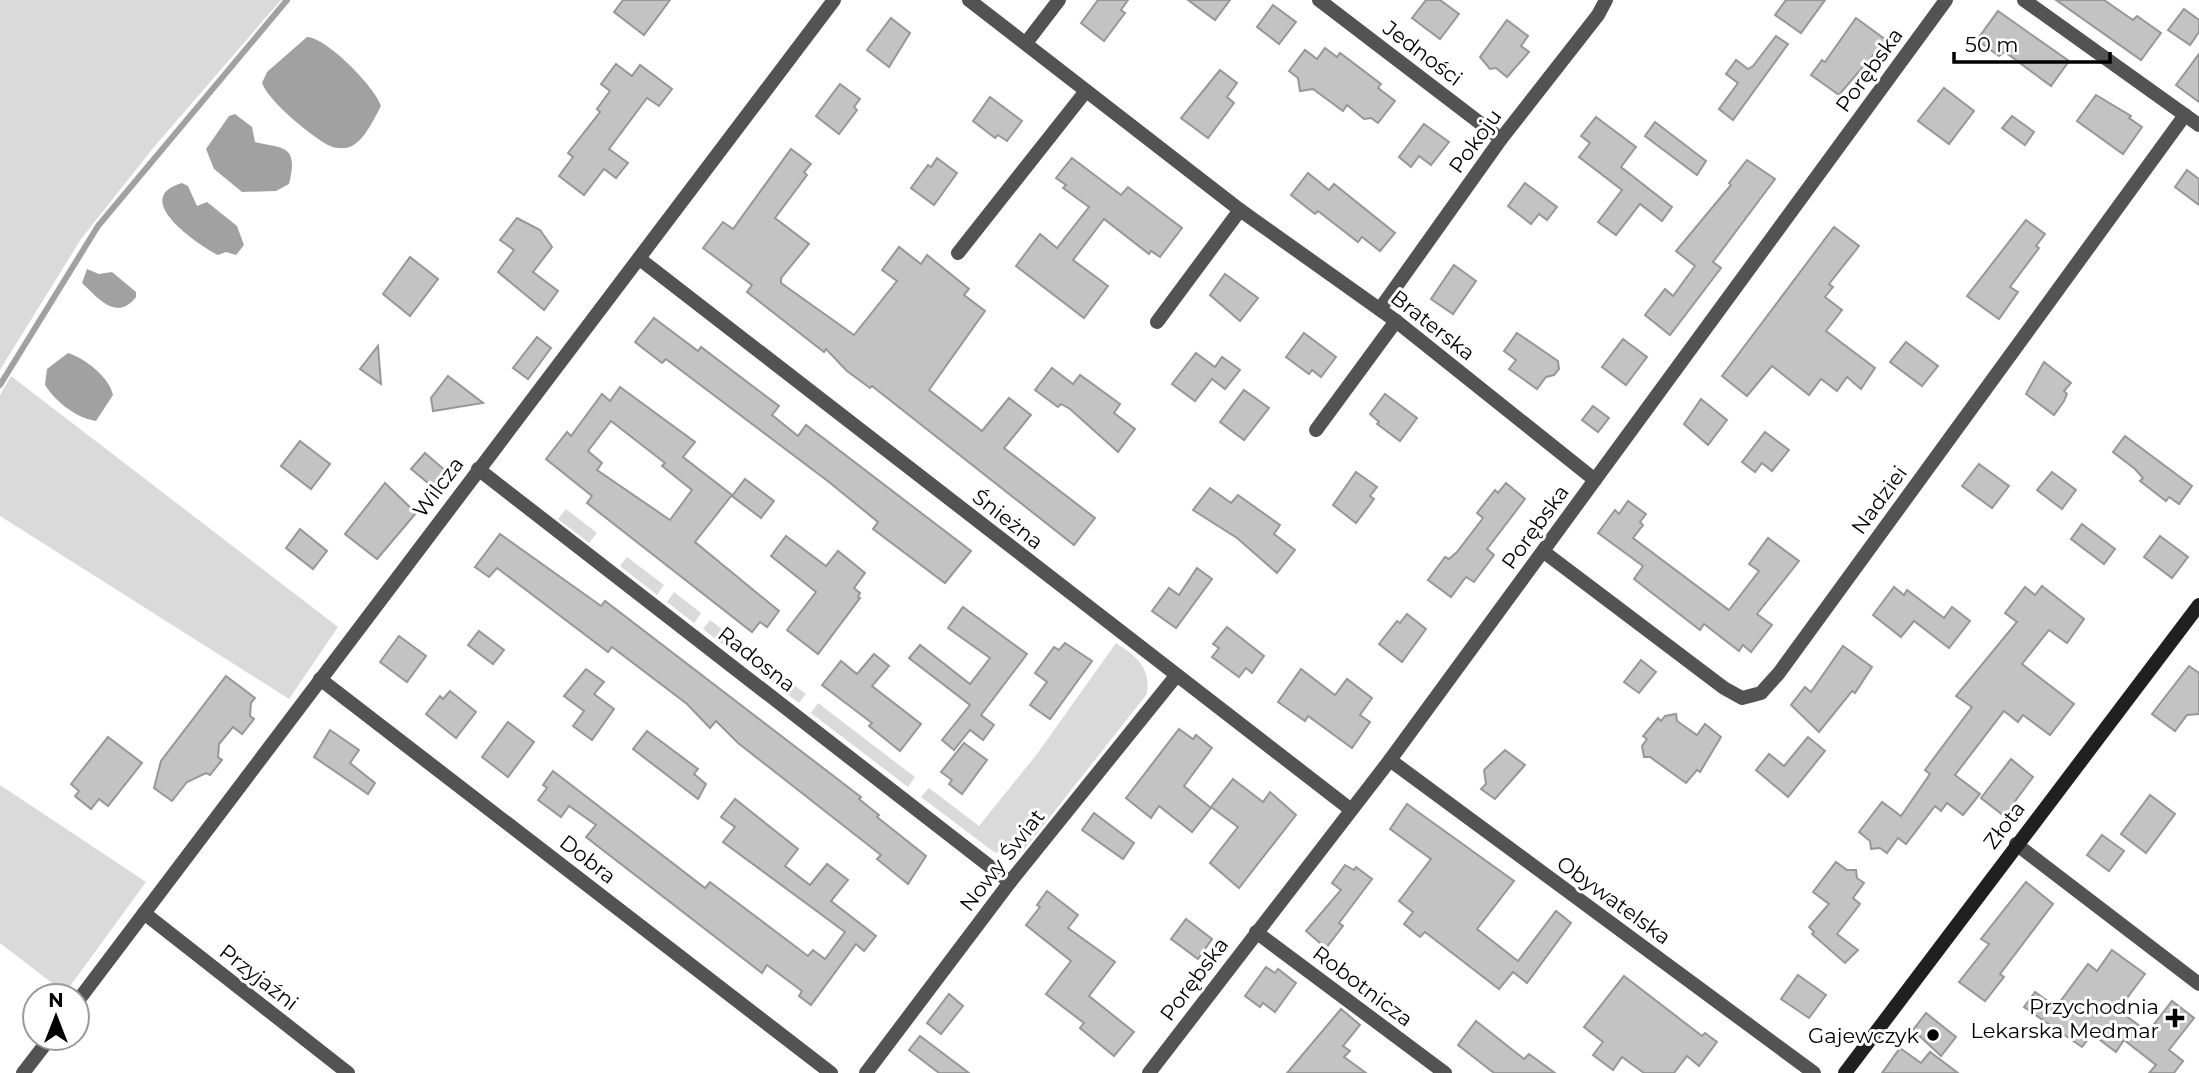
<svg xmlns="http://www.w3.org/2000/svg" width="2199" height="1073" viewBox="0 0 2199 1073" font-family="Montserrat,sans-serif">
<rect width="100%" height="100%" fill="#fff"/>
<g fill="#dadada">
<polygon points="0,0 281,0 154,147 81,239 0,370"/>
<polygon points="11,376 338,627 289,699 0,516 0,395"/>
<polygon points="566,509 597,533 589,543 558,519"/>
<polygon points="627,557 664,585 657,595 620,566"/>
<polygon points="674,592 701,613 694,623 667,602"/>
<polygon points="710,620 744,646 736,655 703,629"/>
<path d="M1116,643C1136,656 1151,667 1147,694L1023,851L1010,856L994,852L921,797L929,788L979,826L1037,754Z"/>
<polygon points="769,666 806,694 799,703 762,675"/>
<polygon points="818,703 915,777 908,787 811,713"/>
<polygon points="0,785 146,882 65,993 0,943"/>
</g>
<g fill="#a1a1a1">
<path d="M307,37C326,37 376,88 381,106C374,119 365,139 352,146C346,149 337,149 330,146C313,138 268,101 262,83L267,72Z"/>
<path d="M235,114L252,127L255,142C283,149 299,144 289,184L276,191L242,192L214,169L206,149L229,116Z"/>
<path d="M182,183L188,186L197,206L207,202L237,226L244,245L236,255L226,252L218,255C198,245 129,198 182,183Z"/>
<path d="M87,269L99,274L112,272L136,292V297C117,322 98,298 82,283Z"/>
<path d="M68,353C86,359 109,377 113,395L96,421C76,418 56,402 45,385L47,369Z"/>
</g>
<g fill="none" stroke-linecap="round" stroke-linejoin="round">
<polyline stroke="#a1a1a1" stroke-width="6" points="0,385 98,226 287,0"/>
</g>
<g fill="#c3c3c3" stroke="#979797" stroke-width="2" fill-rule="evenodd">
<polygon points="623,0 670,0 644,35 614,12"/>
<polygon points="1098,0 1128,0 1121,10 1125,13 1104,41 1081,23"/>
<polygon points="1188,0 1230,0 1215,20"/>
<polygon points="1426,0 1440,0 1459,14 1440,39 1412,18"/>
<polygon points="1786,0 1825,0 1801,33 1775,15"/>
<polygon points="2056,0 2104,0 2133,20 2137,16 2161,33 2141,60"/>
<polygon points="1273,5 1296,22 1279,44 1257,27"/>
<polygon points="2184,9 2199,20 2199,32 2190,45 2168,30"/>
<polygon points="1998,11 2069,61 2051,86 2005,52 1999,56 1977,40"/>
<polygon points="891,18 910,33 889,67 867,50"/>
<polygon points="1856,18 1886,40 1839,95 1811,75 1822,60 1825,62"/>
<polygon points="1507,20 1528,36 1521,46 1529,52 1507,77 1496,68 1490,69 1480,57"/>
<polygon points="1776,36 1788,44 1733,120 1719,109 1738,83 1726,74 1736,60 1748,69 1753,66"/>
<polygon points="1325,48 1337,57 1340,53 1381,84 1378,88 1395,101 1378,123 1371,118 1364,119 1347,105 1343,111 1313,89 1300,91 1298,78 1289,71 1305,50 1317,59"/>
<polygon points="2199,54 2199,102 2176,85"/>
<polygon points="616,64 632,76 640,65 672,89 659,106 647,98 609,149 628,163 616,178 604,169 584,195 559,176 573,157 568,153 600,112 597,109 610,91 601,84"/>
<polygon points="1220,70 1237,83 1227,97 1234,103 1208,138 1181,118"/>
<polygon points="840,84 860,99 854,107 857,110 839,134 816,116"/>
<polygon points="1944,88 1974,111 1949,144 1918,121"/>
<polygon points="2096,95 2131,116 2129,118 2142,127 2123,154 2077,121"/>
<polygon points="990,97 1022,121 1007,141 998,135 995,138 973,121"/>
<polygon points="2012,116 2034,132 2025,145 2002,128"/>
<polygon points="1596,117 1636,147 1621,167 1672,207 1662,221 1640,204 1616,235 1598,222 1622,190 1579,157 1590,143 1581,136"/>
<polygon points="1655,122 1706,161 1697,175 1645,136"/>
<polygon points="1424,124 1449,142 1431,165 1419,156 1411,167 1399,157"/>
<polygon points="791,149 811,164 804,172 807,175 775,218 809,244 781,278 781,283 854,335 897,281 882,270 899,247 921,264 927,255 969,289 964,295 985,311 929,390 982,431 1009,398 1031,415 1004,448 1095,518 1074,545 872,386 870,388 847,371 826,349 824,352 747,292 752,285 703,248 723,222 733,229"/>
<polygon points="937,158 957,173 934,205 911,188 928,165 931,167"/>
<polygon points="1072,158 1121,195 1128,187 1182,228 1160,257 1151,251 1149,254 1104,219 1073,260 1108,286 1084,318 1016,266 1040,234 1057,248 1089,207 1063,188 1066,185 1056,178"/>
<polygon points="1747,160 1775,179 1713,262 1721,268 1670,335 1645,315 1665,289 1673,296 1695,266 1676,251 1731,185 1729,183"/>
<polygon points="2187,170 2199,179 2199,205 2175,187"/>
<polygon points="1308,173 1329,190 1334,184 1395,233 1380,251 1362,237 1358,242 1318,211 1315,214 1291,195"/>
<polygon points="1525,183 1557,207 1547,220 1539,214 1531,224 1508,206"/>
<polygon points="517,218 540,230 552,247 533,272 558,291 544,310 498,272 514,250 500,240"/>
<polygon points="2026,220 2045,234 2036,246 2039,248 2010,287 2018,292 1999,319 1967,296"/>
<polygon points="1834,227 1859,246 1829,284 1833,287 1825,297 1842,310 1826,331 1875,368 1861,389 1847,377 1837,391 1821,379 1809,395 1772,366 1747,396 1722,376"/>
<polygon points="410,257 438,279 410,316 383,294"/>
<polygon points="1454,265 1476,281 1453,314 1431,299"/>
<polygon points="1225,274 1258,298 1240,321 1210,295"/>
<polygon points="654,318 698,351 701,347 779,406 772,415 798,436 806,425 971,551 945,583 873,529 878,522 829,482 666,359 662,363 635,342"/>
<polygon points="1304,333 1336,357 1321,377 1312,370 1309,374 1286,357"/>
<polygon points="1517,333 1558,361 1559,369 1554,375 1546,377 1537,389 1509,369 1516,360 1504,351"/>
<polygon points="537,337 551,348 528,379 513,368"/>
<polygon points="1623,339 1647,357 1626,385 1602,367"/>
<polygon points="1906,342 1938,366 1922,386 1890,362"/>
<polygon points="378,346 381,384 360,369"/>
<polygon points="1196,353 1215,367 1222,357 1240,370 1225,389 1212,379 1195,401 1172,384"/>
<polygon points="2044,362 2071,383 2064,391 2067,394 2064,401 2054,415 2026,394"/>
<polygon points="1052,368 1073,384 1080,375 1120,404 1114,413 1135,429 1118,452 1070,409 1061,404 1058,407 1035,390"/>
<polygon points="448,376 483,403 433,411 431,398"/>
<path d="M620,387L695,442L683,457L732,495L695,542L779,611L767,627L760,622L752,632L587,503L592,496L546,459L567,432L571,436L602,394L610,401ZM611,421L665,463L662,466L692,490L670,520L597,470L602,463L588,451Z"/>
<polygon points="1244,390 1269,408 1244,440 1220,422"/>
<polygon points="1385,394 1417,418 1400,441 1377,424 1379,422 1370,414"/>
<polygon points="1701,399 1727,420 1708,445 1684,424"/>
<polygon points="1593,406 1609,418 1598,432 1582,420"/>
<polygon points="1765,432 1789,450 1772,471 1762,463 1755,472 1742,462"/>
<polygon points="2125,436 2192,486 2179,504 2169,497 2166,501 2140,481 2143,478 2135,469 2113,452"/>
<polygon points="300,441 330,464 311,489 281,466"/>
<polygon points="425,453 447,472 434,488 411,469"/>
<polygon points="1979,464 2009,486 1992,508 1962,486"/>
<polygon points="1356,472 1377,487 1370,496 1374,499 1356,523 1333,505"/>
<polygon points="2052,472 2076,490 2062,509 2037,490"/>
<polygon points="745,479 774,501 761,518 732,496"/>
<polygon points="385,483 416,513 377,559 345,534"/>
<polygon points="1506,483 1525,499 1487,549 1494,555 1474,582 1466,577 1451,597 1428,580 1445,557 1449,559 1457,552 1483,518 1477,513 1495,490 1498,493"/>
<polygon points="1210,488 1231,503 1238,495 1280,525 1274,534 1295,550 1277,573 1237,538 1193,510"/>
<polygon points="1628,501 1646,514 1640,522 1643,525 1633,538 1729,610 1759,571 1749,564 1768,538 1799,561 1757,614 1772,625 1751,652 1743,645 1739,651 1704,624 1700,630 1634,579 1643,566 1598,533 1615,510 1619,514"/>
<polygon points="2082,524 2115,549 2104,564 2071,539"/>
<polygon points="300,529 327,551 313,569 286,548"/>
<polygon points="500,534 601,606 605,601 861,797 859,799 879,815 877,817 926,856 908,884 877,859 881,855 738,743 716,721 710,728 687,704 612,647 608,652 497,568 489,577 475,567"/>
<polygon points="786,536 826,566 838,551 865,573 854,588 860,593 858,597 860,598 818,654 787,630 816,592 771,556"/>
<polygon points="2160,536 2188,557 2172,578 2144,557"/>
<polygon points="1197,568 1212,579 1176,628 1152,611 1169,588 1179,595"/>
<polygon points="2042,586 2084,619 2067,643 2049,630 2022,664 2074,704 2050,735 2023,715 2018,722 2004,711 1955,775 1980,794 1963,815 1947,803 1941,811 1935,806 1906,844 1898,838 1887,853 1880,848 1871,849 1870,841 1859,832 1882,802 1901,816 1930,774 1925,770 1972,707 1956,696 2017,622 2005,613 2025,587 2035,595"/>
<polygon points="1894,587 1904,595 1907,590 1944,618 1952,607 1970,621 1949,648 1914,621 1901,637 1873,615"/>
<polygon points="963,607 1027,654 981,715 994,725 983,740 970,730 954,750 942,740 970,705 909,658 920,645 970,684 990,658 948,628"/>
<polygon points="1407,614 1426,629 1402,662 1379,644 1397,621 1400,623"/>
<polygon points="1227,627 1264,656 1252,673 1246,668 1239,677 1212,657 1219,648 1213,644"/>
<polygon points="479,631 504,650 493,664 468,645"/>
<polygon points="399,636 426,656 407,682 380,662"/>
<polygon points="1065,643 1092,661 1050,719 1030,705 1047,682 1035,673 1054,647 1059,650"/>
<polygon points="1843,646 1872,667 1855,693 1852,691 1819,732 1791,705 1805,687 1811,692"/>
<polygon points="874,654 889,666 872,686 921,724 900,751 869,726 872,723 822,685 841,661 857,674"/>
<polygon points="1641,660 1656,672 1639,693 1624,682"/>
<polygon points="2189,666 2199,673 2199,714 2187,715 2175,731 2152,714"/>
<polygon points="586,669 604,682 594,694 614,709 592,740 573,726 584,711 564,696"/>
<polygon points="1301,669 1335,695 1347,679 1372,698 1360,715 1370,722 1352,748 1308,716 1305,721 1278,702"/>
<polygon points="226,676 255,698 251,703 250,716 254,719 242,734 233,727 219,744 218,757 222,760 210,775 206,773 187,782 172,801 154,788 161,761"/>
<polygon points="450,691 476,712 456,738 426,714 440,696 443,699"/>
<polygon points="1676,714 1677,721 1697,735 1705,724 1721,737 1700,772 1697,770 1686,783 1650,757 1644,757 1642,746 1647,739 1643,736 1658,718 1661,721 1665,716"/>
<polygon points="508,722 534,742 508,777 482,757"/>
<polygon points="1179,729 1193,739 1196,735 1212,748 1184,786 1211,808 1192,832 1159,806 1151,818 1126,798"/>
<polygon points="330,730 359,750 350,763 375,783 368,794 314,757"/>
<polygon points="647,731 698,769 694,774 706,784 698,799 633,749"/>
<polygon points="108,737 142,763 108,806 99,799 91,809 75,796 79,791 71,784"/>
<polygon points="1808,737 1825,751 1788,797 1756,770 1769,754 1784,766"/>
<polygon points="964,743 987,760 962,794 949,784 952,780 941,772"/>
<polygon points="1505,750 1525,765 1495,799 1481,789 1486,784 1484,770"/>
<polygon points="2011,759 2033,777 2004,816 1981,798"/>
<polygon points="553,771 705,888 710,882 808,956 813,950 825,959 845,932 723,842 735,827 721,817 735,799 798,849 785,866 810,885 827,864 848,880 831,901 876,936 864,951 856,944 811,1005 799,996 802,991 767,965 762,973 586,837 596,825 569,806 561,817 538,800 547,788 543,785"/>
<polygon points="1233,779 1263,802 1270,792 1296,815 1239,888 1210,863 1238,827 1211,807"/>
<polygon points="2150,795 2175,814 2146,853 2121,834"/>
<polygon points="1407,804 1514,881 1477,929 1518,961 1556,911 1571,923 1527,983 1513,972 1499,989 1425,932 1420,937 1404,924 1413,912 1399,901 1431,859 1390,829"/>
<polygon points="1094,813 1134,843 1123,859 1082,830"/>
<polygon points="2102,835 2124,851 2109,871 2087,855"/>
<polygon points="1836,862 1847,870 1856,870 1857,878 1864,883 1853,898 1860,904 1837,934 1858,950 1845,963 1812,934 1814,932 1809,927 1829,904 1813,892"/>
<polygon points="1345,865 1354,870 1356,867 1372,879 1339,923 1343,926 1326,948 1306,931 1341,890 1332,883"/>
<polygon points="2026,882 2053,904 2000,974 2004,977 1985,1001 1959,982 1989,944 1981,939"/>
<polygon points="1047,891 1078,915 1068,928 1115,962 1089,996 1134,1032 1114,1056 1080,1028 1084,1023 1046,994 1071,961 1026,925 1040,907 1037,905"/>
<polygon points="1186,919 1212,939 1198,959 1171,939"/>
<polygon points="2112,950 2145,974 2118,1010 2148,1032 2172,1001 2194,1018 2169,1050 2183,1061 2174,1073 2149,1073 2156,1065 2124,1040 2116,1052 2092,1034 2082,1047 2024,1007 2035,992 2056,1007 2088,964 2097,971"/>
<polygon points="1266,967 1275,973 1278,969 1296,983 1275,1012 1263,1003 1260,1007 1245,996"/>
<polygon points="1798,975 1826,995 1809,1018 1781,999"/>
<polygon points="1624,976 1702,1036 1705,1033 1717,1042 1699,1066 1687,1056 1674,1073 1644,1073 1622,1057 1613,1070 1593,1055 1603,1042 1584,1027"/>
<polygon points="949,994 963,1006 941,1034 927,1023"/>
<polygon points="1341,1009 1360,1025 1343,1046 1350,1051 1344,1057 1366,1073 1287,1073"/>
<polygon points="1926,1013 1956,1037 1941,1056 1913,1030"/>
<polygon points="1476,1021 1524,1059 1529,1054 1555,1073 1494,1073 1458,1045"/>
<polygon points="920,1036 969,1073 939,1073 909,1050"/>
<polygon points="1900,1048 1921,1063 1930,1052 1958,1073 1882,1073"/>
</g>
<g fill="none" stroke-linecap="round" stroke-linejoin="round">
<g stroke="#535353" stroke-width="14">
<polyline points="969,0 1240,210 1396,321 1595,480"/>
<polyline points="1319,0 1501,139"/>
<polyline points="2024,0 2199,125"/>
<polyline points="1026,43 1059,0"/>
<polyline points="958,253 1086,91"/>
<polyline points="641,260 1350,809"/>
<polyline points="1380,309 1501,139 1598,15 1606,0"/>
<polyline points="1157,322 1240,210"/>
<polyline points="1316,430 1396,321"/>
<polyline points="478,469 1010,882"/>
<polyline points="1544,552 1724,688 1742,698 1761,693 1779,673 2185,115"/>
<polyline points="320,679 831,1073"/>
<polyline points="1390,760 1814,1073"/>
<polyline points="2016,844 2199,984"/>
<polyline points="144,913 348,1073"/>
<polyline points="1256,932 1445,1073"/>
<polyline points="77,1002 834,0"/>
<polyline points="23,1073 50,1038"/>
<polyline points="866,1073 1010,882 1176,676"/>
<polyline points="1149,1073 1390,760 1946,0"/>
</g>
<polyline stroke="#202020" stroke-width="14" points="1845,1073 2199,605"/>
</g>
<g fill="#000" stroke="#fff" stroke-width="2.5">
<path d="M2171.5 1007.5h7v7h7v7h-7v7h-7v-7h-7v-7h7z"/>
<circle cx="1933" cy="1035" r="7"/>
</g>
<g text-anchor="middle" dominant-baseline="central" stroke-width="6" stroke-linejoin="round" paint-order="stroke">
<g font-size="21" fill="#000" stroke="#fff">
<text transform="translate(1423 53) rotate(37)">Jedności</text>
<text transform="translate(1869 70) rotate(-54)">Porębska</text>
<text transform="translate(1475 141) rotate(-54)">Pokoju</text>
<text transform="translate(1433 325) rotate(38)">Braterska</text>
<text transform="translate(438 487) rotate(-53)">Wilcza</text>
<text transform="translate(1879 500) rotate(-54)">Nadziei</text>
<text transform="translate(1008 519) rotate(38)">Śnieżna</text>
<text transform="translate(1535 527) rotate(-54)">Porębska</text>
<text transform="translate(757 659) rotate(38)">Radosna</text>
<text transform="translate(2004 825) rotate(-53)">Złota</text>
<text transform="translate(588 859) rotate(38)">Dobra</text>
<text transform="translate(1002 860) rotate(-52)">Nowy Świat</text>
<text transform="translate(1614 900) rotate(36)">Obywatelska</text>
<text transform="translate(259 977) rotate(38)">Przyjaźni</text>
<text transform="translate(1194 979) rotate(-53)">Porębska</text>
<text transform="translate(1363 986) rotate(37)">Robotnicza</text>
</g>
<g font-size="21" fill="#000" stroke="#fff" text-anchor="end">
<text x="2159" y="1006">Przychodnia<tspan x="2159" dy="24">Lekarska Medmar</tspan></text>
<text x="1919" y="1035">Gajewczyk</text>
</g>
</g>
<g transform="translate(56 1017)"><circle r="33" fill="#ffffff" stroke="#999999" stroke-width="2"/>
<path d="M0-5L12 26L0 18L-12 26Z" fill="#000000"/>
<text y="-10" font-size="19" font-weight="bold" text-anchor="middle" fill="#000000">N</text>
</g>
<path d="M1954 52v10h156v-10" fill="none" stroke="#000000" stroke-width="3.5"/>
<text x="1965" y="52" font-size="21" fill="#000000" stroke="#ffffff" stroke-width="5" paint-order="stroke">50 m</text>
</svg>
